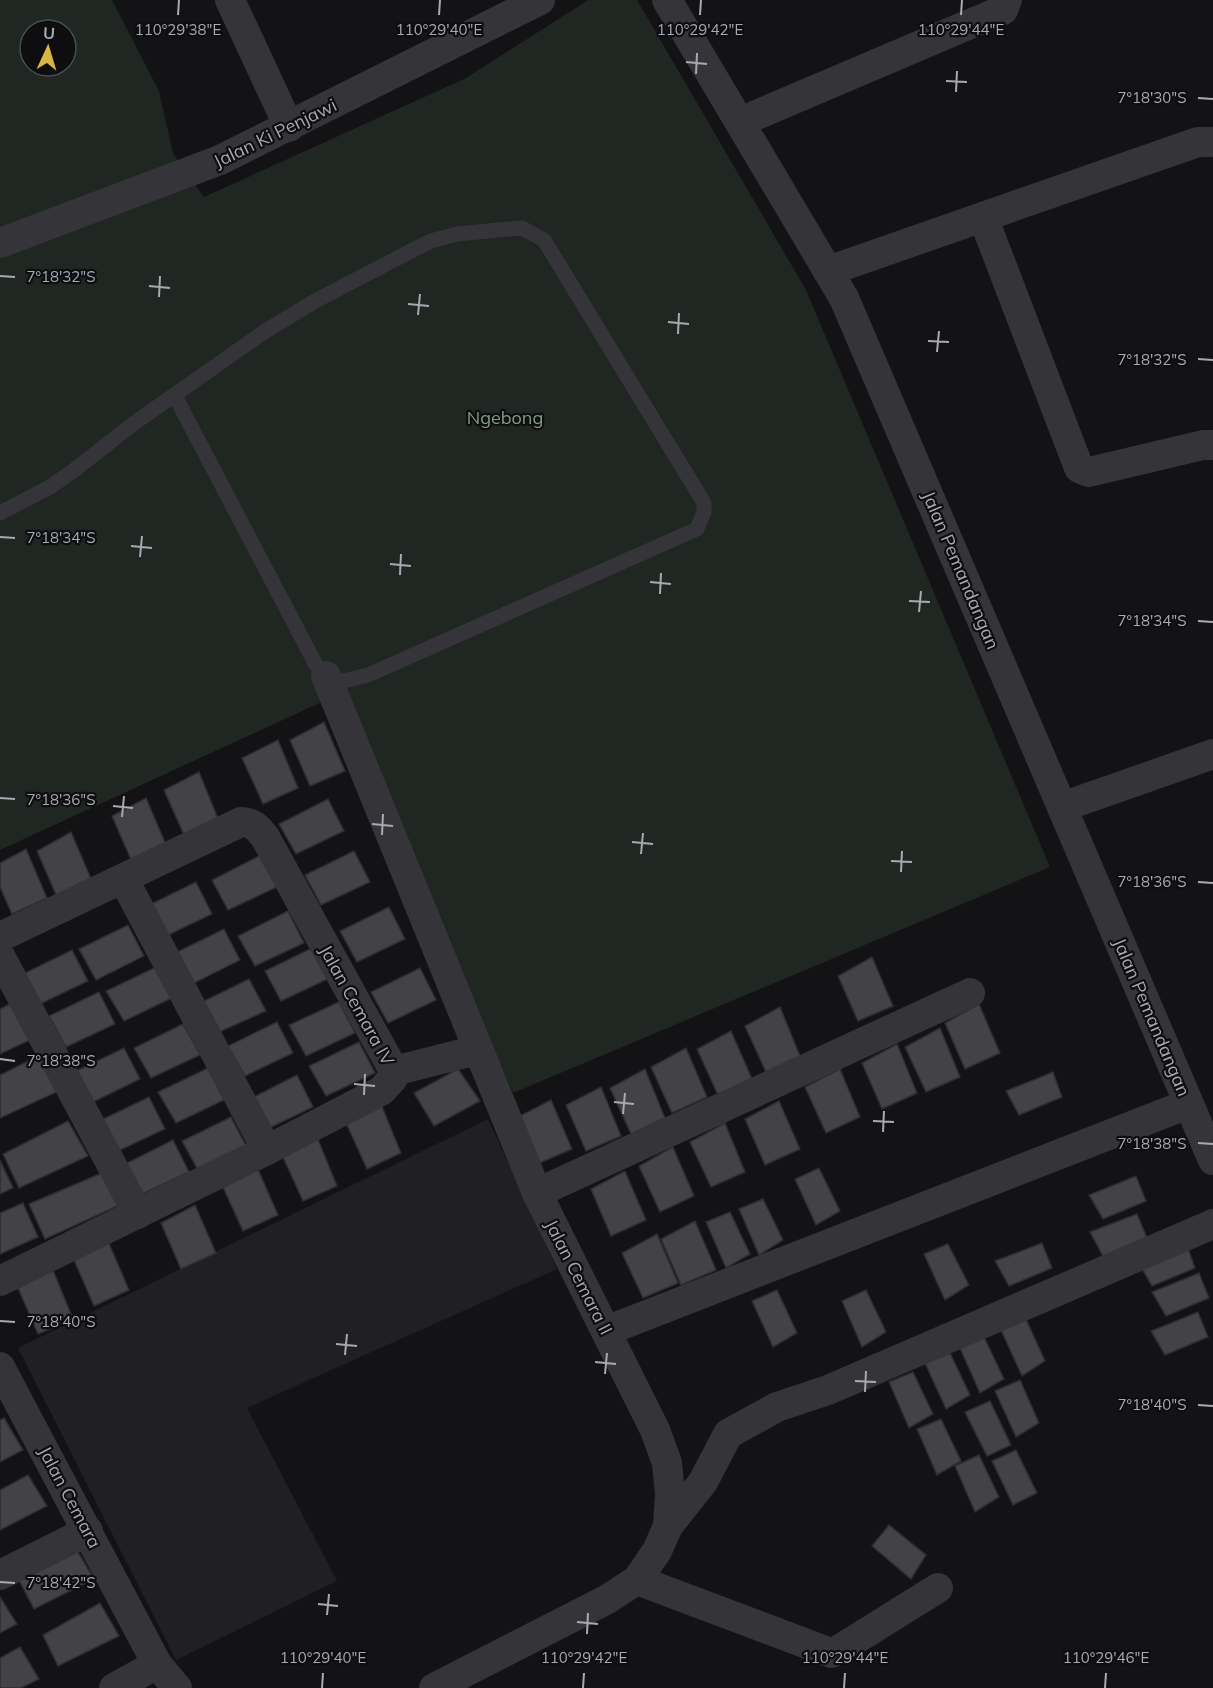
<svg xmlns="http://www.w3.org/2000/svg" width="1213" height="1688" viewBox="0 0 1213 1688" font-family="Mulish,sans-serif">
<rect width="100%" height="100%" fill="#131315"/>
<polygon fill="#201f21" points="488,1119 557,1269 247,1408 337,1581 176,1660 18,1348"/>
<path fill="#202621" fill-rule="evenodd" d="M0,0H112L159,91L173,153L204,197L466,78L588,0H637L806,290L1050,867L513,1093L337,695L0,850ZM30,30H66V66H30Z"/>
<g fill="#434347" stroke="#2e2e30" stroke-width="1.5">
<polygon points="324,722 345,771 310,786 290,740"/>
<polygon points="278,740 298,788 263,804 242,758"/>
<polygon points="199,772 219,821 185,837 164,790"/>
<polygon points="146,798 167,847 132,862 112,816"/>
<polygon points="328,799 344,831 296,854 279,824"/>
<polygon points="71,832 92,881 57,897 37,851"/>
<polygon points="26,849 47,898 12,914 0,887 0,863"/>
<polygon points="354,851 370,882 321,905 305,875"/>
<polygon points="261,855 277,887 228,910 212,880"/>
<polygon points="196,882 212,914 164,937 147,906"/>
<polygon points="389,907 405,939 357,962 340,931"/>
<polygon points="288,911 304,943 255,966 238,936"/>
<polygon points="128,925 144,956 96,980 79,949"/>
<polygon points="224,929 240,960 192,984 175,953"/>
<polygon points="314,947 330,978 281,1001 265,971"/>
<polygon points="72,950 88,981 40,1004 23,974"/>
<polygon points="872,957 893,1006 858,1021 838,976"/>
<polygon points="156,967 172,998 124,1021 106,991"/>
<polygon points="420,968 436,1000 388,1023 371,992"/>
<polygon points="249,979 266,1011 217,1033 200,1003"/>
<polygon points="99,992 115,1024 66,1047 49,1016"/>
<polygon points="339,1002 355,1033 306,1056 289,1025"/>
<polygon points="12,1003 32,1039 0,1054 0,1009"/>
<polygon points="979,1004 1000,1053 965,1069 945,1023"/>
<polygon points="780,1007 800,1056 766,1072 745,1026"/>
<polygon points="277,1022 293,1053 245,1076 228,1046"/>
<polygon points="183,1024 200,1055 151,1078 134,1048"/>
<polygon points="940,1028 960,1077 926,1092 905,1047"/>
<polygon points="731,1031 752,1079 718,1095 697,1049"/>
<polygon points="359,1042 375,1073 326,1096 309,1066"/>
<polygon points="897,1044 917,1093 882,1109 862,1063"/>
<polygon points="124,1048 140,1079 91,1103 74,1072"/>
<polygon points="686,1048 707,1097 672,1113 651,1067"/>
<polygon points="42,1054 61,1090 0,1118 0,1075"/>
<polygon points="208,1068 224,1100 176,1123 158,1092"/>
<polygon points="458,1069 480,1101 434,1126 414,1093"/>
<polygon points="645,1069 665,1118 631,1134 610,1088"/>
<polygon points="840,1069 860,1117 826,1133 805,1087"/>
<polygon points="1053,1072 1062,1097 1019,1115 1006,1091"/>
<polygon points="297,1075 313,1107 265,1130 248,1100"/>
<polygon points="601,1087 621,1136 586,1151 566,1105"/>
<polygon points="149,1097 165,1129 116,1152 99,1121"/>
<polygon points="551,1100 572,1149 537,1164 516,1118"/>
<polygon points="779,1101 800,1149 765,1165 745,1119"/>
<polygon points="381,1104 401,1153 367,1169 346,1123"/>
<polygon points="231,1117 247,1148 199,1172 182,1141"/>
<polygon points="68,1121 88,1156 19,1188 3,1154"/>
<polygon points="725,1123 745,1172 711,1187 690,1142"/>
<polygon points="317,1137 337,1186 303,1201 282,1155"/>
<polygon points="173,1140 189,1172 140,1195 123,1165"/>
<polygon points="673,1147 694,1196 660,1212 639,1166"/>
<polygon points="0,1160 13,1188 0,1194"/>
<polygon points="257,1167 278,1215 243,1231 222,1185"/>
<polygon points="819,1168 840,1211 816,1225 795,1179"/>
<polygon points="109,1170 124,1203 45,1239 29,1204"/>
<polygon points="625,1171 646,1220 611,1236 591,1189"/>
<polygon points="1136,1176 1146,1201 1103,1219 1089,1195"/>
<polygon points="763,1199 783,1240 759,1255 739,1209"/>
<polygon points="23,1203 38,1237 0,1254 0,1213"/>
<polygon points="195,1205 216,1253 181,1269 161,1223"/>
<polygon points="730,1212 750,1254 726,1268 706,1222"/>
<polygon points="1137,1214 1147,1238 1103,1256 1090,1232"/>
<polygon points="695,1221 716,1270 681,1285 661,1239"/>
<polygon points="657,1234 678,1283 643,1298 622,1253"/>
<polygon points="108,1241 129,1290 94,1306 74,1260"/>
<polygon points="1042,1243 1052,1268 1009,1286 995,1261"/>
<polygon points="1186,1243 1195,1268 1152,1286 1138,1262"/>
<polygon points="948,1244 969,1285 945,1300 924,1254"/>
<polygon points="53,1270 73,1319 38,1334 18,1288"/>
<polygon points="1199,1273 1209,1298 1166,1316 1152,1292"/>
<polygon points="777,1290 797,1333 773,1347 752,1301"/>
<polygon points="866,1290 886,1332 862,1347 842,1301"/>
<polygon points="1198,1312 1208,1337 1165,1355 1151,1331"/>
<polygon points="1026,1319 1045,1361 1022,1376 1001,1330"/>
<polygon points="984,1337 1004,1379 980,1393 960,1348"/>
<polygon points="950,1353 970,1395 946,1409 925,1363"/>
<polygon points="913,1372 933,1414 909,1428 889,1382"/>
<polygon points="1020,1380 1039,1423 1016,1437 995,1391"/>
<polygon points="990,1401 1011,1445 987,1456 965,1412"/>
<polygon points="4,1418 23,1450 0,1462 0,1420"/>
<polygon points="941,1419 961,1461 937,1475 917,1429"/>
<polygon points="1016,1450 1037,1493 1013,1505 992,1461"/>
<polygon points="979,1455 999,1497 975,1512 955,1466"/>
<polygon points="28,1475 47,1506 0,1530 0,1490"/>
<polygon points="889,1525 926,1555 911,1579 872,1546"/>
<polygon points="75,1547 94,1579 34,1609 18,1578"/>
<polygon points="0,1597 17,1624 0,1633"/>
<polygon points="100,1603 119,1636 58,1666 43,1635"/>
<polygon points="20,1647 39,1679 21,1688 0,1688 0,1658"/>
</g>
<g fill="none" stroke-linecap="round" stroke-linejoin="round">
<polyline stroke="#353539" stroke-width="15" points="0,513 50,487 73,471 133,424 264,332 315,301 415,249 431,241 457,234 509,229 522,228 544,240 704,503 704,512 697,529 368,675 339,682 326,676 316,665 175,396"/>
<g stroke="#353539" stroke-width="30">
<polyline points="230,0 289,127"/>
<polyline points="667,0 844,298 1213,1160"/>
<polyline points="740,122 1003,10 1007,0"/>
<polyline points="983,217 1079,468 1089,472 1203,445 1213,445"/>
<polyline points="0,243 220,160 540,0"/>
<polyline points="828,271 1198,142 1213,142"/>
<polyline points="326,676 537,1193 655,1430 667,1463 670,1494 668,1526 657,1551 637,1580 606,1600 434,1688"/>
<polyline points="1062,807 1213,754"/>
<polyline points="124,880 267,1150"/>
<path d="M0,937L241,822C253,822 258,828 265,837L394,1071L393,1078L381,1091L267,1150L0,1281"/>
<polyline points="0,956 138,1214"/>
<polyline points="394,1071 477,1050"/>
<polyline points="537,1193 970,993"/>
<polyline points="606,1331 1188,1104"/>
<polyline points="0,1367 157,1664 177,1688"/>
<polyline points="668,1526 703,1482 728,1434 777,1407 828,1390 1213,1224"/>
<polyline points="0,1575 88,1531"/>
<polyline points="637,1580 831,1653 837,1651 938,1588"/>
<polyline points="114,1688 157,1664"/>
</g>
</g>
<path fill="none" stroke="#a7aab3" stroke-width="2" d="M178,15L179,0M439,15L440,0M700,15L701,0M961,15L962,0M686,62L707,64M696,74L697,53M946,81L967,82M956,92L957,71M1198,98L1213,99M0,276L15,277M149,286L170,288M159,297L160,276M408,304L429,306M418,315L420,294M668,322L689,324M678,334L679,313M928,341L949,342M937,352L939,331M1198,359L1213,360M0,537L15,538M131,546L152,548M140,557L142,536M390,564L411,566M400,575L401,554M650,582L671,584M660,594L661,573M909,601L930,602M919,612L921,591M1198,621L1213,622M0,798L15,799M113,806L133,808M122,817L124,796M372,824L393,826M382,835L383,814M632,842L653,844M641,854L643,833M891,861L912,862M901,872L902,851M1198,882L1213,883M0,1059L15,1061M354,1084L375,1086M364,1095L365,1074M614,1102L634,1104M623,1114L625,1093M873,1121L894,1122M883,1132L884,1111M1198,1143L1213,1144M0,1321L15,1322M336,1344L357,1346M345,1355L347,1334M595,1362L616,1364M605,1374L607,1353M855,1381L876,1382M865,1392L866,1371M1198,1405L1213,1406M0,1582L15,1583M318,1604L338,1606M327,1615L329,1594M577,1622L598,1624M587,1634L588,1613M322,1688L323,1673M583,1688L584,1673M844,1688L845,1673M1105,1688L1106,1673"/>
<g text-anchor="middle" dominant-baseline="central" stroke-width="4.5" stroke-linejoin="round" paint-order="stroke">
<g font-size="18" fill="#a7aab3" stroke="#0e0e10">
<text transform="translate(275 133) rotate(-26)">Jalan Ki Penjawi</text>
<text transform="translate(961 570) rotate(67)">Jalan Pemandangan</text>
<text transform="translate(357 1005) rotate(61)">Jalan Cemara IV</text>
<text transform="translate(1152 1017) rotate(67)">Jalan Pemandangan</text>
<text transform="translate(579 1277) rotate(63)">Jalan Cemara II</text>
<text transform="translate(70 1497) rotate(62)">Jalan Cemara</text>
</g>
<g font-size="18" fill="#809c84" stroke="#0e0e10">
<text x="505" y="417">Ngebong</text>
</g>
</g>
<g font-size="15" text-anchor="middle" fill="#a7aab3" stroke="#0e0e10" stroke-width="4.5" stroke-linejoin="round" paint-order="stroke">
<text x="178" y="35">110°29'38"E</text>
<text x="439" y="35">110°29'40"E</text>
<text x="700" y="35">110°29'42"E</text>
<text x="961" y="35">110°29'44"E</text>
<text x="1152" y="103">7°18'30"S</text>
<text x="61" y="282">7°18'32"S</text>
<text x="1152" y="365">7°18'32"S</text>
<text x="61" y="543">7°18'34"S</text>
<text x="1152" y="626">7°18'34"S</text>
<text x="61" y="805">7°18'36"S</text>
<text x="1152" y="887">7°18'36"S</text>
<text x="61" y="1066">7°18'38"S</text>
<text x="1152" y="1149">7°18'38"S</text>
<text x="61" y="1327">7°18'40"S</text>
<text x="1152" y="1410">7°18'40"S</text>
<text x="61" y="1588">7°18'42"S</text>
<text x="323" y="1663">110°29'40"E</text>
<text x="584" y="1663">110°29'42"E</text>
<text x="845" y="1663">110°29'44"E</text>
<text x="1106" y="1663">110°29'46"E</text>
</g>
<g transform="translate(48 48) rotate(4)"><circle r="28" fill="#0e0e10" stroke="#4b4c51" stroke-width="1.5"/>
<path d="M0-4.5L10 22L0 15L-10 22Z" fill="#d9b346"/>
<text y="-9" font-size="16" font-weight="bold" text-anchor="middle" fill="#a7aab3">U</text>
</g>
</svg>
